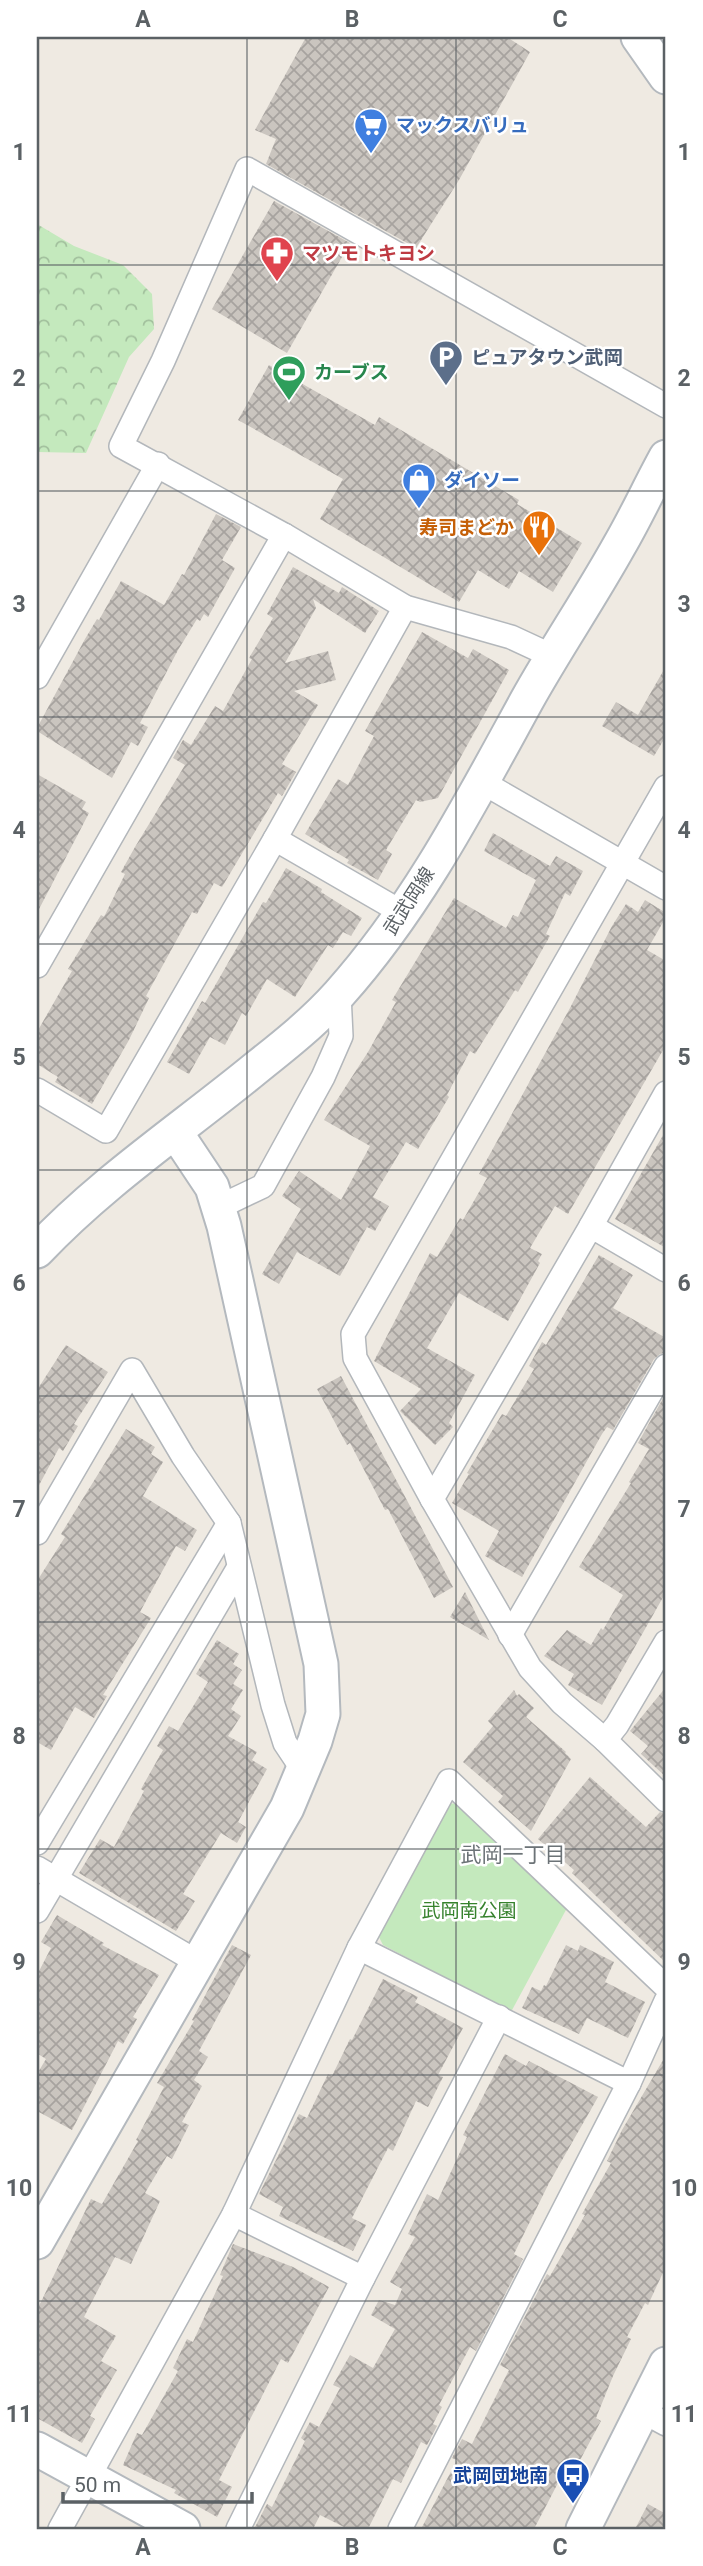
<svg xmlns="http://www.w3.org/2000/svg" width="703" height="2566" viewBox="0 0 703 2566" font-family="Roboto,'Noto Sans JP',sans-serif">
<defs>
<pattern id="forest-crowns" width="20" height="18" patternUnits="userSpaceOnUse" patternTransform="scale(1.75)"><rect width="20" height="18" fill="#c4e9bd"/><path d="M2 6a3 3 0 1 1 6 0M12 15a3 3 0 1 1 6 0" fill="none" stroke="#a2c09d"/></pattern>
<pattern id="building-cross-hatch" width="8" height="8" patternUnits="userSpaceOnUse" patternTransform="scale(1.75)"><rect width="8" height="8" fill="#cac5bf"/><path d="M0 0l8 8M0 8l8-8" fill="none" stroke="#a7a39f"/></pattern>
</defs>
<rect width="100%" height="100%" fill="#efeae2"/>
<polygon fill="#c4e9bd" points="462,1803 567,1908 511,2012 383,1945 378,1935 445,1804"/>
<polygon fill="url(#forest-crowns)" points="37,224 74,246 123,265 152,294 154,329 129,357 86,453 37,452"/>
<g fill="url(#building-cross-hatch)">
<polygon points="306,37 507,37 530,52 459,180 416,248 266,164 276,139 255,130"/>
<polygon points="274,201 350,243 287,353 212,309"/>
<polygon points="269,365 375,425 379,417 519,500 517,504 582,543 553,592 519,571 509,589 478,570 459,602 320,519 343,479 238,420"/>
<polygon points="216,514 241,527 222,560 235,568 208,617 204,614 200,621 197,619 178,650 140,723 148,727 138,746 131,742 112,778 37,731 37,728 85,639 97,619 99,620 121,581 164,605 182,574 184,575"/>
<polygon points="293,567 339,593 342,587 379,611 365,633 313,599 316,608 285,663 328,651 336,680 294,691 318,705 282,764 296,772 282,796 278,793 222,887 214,883 197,914 192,912 146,996 149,998 129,1040 92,1104 55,1082 58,1077 37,1064 37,1032 72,971 68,969 101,915 104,917 125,874 121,872 135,847 185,765 173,758 183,740 191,745 215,706 223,711 252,659 249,658 273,618 267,614"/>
<polygon points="422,632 468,658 473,649 509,670 438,798 420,802 416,800 386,850 392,854 378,880 347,863 349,860 305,834 338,779 348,785 374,736 365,731"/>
<polygon points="666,666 666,736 654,756 602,726 616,702 638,715"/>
<polygon points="37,774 86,802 82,809 89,813 37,913"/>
<polygon points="493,833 550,866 556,856 583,871 570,896 565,893 546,934 550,936 518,992 515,990 475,1054 470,1051 447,1095 449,1097 418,1149 406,1142 373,1197 389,1206 375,1231 367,1227 340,1276 297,1252 279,1284 262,1274 301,1209 282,1196 299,1171 341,1200 370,1146 324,1120 368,1052 396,1002 392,1000 454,898 506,928 513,915 518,917 536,880 484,851"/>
<polygon points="286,868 322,889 321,892 362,918 351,936 343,932 333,948 328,945 295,997 267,979 246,1016 242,1013 225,1045 210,1037 189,1074 167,1062 202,1001 205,1003 263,902 266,903"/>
<polygon points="645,900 666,913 666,917 647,950 666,961 666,1045 568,1214 555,1206 530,1248 542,1254 538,1261 540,1263 508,1321 459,1293 427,1348 475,1375 449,1423 453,1427 435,1445 400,1411 421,1389 374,1361 430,1253 437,1257 460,1218 463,1220 487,1178 479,1174 570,1008 612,926 626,904 638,912"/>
<polygon points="666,1130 666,1248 615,1219"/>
<polygon points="599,1255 633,1275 613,1308 666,1338 666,1352 660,1354 654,1359 613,1430 607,1427 602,1434 522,1577 485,1556 499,1531 452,1503 469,1474 467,1473 502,1414 506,1416 534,1369 529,1366 542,1342 546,1345"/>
<polygon points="66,1345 108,1372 74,1424 78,1426 63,1451 59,1448 37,1489 37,1390"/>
<polygon points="341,1376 453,1587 434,1598 388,1509 385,1510 350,1443 347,1445 317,1389"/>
<polygon points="666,1393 666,1592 602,1705 568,1685 574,1674 544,1656 567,1630 591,1645 601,1628 603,1630 623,1595 579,1567 631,1483 629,1482 649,1449 638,1443"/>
<polygon points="126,1429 155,1447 151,1454 163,1462 143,1496 197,1530 185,1551 176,1546 140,1612 151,1618 103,1695 107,1696 94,1718 75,1707 51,1750 37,1742 37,1581 65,1537 61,1534"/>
<polygon points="465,1592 489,1640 450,1617"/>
<polygon points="217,1640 239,1654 233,1664 242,1670 233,1684 243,1690 231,1709 241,1716 228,1736 257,1752 252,1760 267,1769 238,1822 246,1827 237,1843 221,1833 183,1894 195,1901 176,1931 79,1873 100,1839 114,1847 144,1791 141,1789 163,1750 157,1746 169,1726 178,1731 208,1682 196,1674"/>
<polygon points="666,1687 666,1777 641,1754 648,1746 630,1731"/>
<polygon points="514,1690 517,1696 519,1694 534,1708 526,1717 566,1752 565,1753 571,1759 531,1831 498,1802 503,1796 463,1762 493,1726 488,1721"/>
<polygon points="590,1777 646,1827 660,1812 666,1814 666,1963 572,1873 574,1870 538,1839"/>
<polygon points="57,1915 104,1943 102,1945 159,1975 133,2017 137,2019 123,2044 118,2041 72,2130 37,2111 37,2074 46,2059 37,2053 37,1975 51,1948 41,1942"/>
<polygon points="232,1945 251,1955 199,2051 208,2057 194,2080 202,2086 182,2122 189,2125 172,2159 167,2156 145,2193 160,2201 131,2264 115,2257 84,2317 116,2336 101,2361 117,2370 90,2416 95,2419 82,2443 37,2418 37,2310 91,2199 102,2204 138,2141 136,2140 164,2087 157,2083 194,2021 192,2020"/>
<polygon points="566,1945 578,1951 580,1945 614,1962 605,1982 645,2002 628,2038 587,2018 579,2034 522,2008 532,1987 541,1991 544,1985 546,1986"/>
<polygon points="383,1979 418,1997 415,2002 463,2028 438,2075 443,2077 428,2107 416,2101 393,2151 388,2148 352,2218 366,2225 353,2251 279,2216 283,2207 259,2194 299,2114 307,2118 328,2074 332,2076 350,2039 352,2040"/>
<polygon points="505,2054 526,2066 529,2061 598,2097 549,2183 514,2254 523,2259 476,2351 470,2347 439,2405 442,2407 433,2424 437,2426 427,2445 421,2442 401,2483 393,2479 368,2529 348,2529 320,2515 313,2529 254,2529 267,2504 272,2507 305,2441 301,2438 310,2422 319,2427 340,2388 333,2385 350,2355 373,2368 395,2329 371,2315 379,2300 395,2305 402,2289 390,2282 415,2237 408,2234 427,2194 438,2200 467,2137 463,2135"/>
<polygon points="666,2055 666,2266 648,2305 645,2303 627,2337 631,2339 613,2376 596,2418 601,2421 579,2462 571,2458 534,2529 421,2529 457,2460 452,2458 462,2439 472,2444 509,2370 500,2365 547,2274 550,2276 585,2215 582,2214 611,2163 607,2161 622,2130"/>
<polygon points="233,2244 293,2267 329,2287 288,2363 281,2359 219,2480 232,2487 217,2517 174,2493 176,2490 123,2465 137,2433 142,2435 178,2371 173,2368 187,2339 193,2342 223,2276 220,2275"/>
<polygon points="648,2504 666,2514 666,2529 635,2529"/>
</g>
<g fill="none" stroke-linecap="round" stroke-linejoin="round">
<g stroke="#b3b7bb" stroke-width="26">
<g id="street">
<polyline points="552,656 511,637 405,607 284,535 121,446 163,361 247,169 666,406"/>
<polyline points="37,677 158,464"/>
<polyline points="482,782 666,888"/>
<polyline points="666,787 353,1334 355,1358 432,1499 530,1668 562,1703 605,1740 617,1725 666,1642"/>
<polyline points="275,839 403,913"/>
<polyline points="37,966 284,535"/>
<polyline points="37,1090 106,1131 275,839 405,607"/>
<polyline points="219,1207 263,1186 323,1077 341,1036 339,994"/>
<polyline points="591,1226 666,1093"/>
<polyline points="432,1499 591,1226 666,1270"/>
<polyline points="37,1533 132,1370 183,1456 229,1523 273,1705 285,1743 303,1770"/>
<polyline points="510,1635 666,1366"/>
<polyline points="605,1740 666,1800"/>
<polyline points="37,1843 229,1523"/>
<polyline points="37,1868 199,1963"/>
<polyline points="37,1911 239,1567"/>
<polyline points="359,1948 629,2083"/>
<polyline points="234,2214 363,2278"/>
<polyline points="642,2411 666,2424"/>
<polyline points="60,2529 234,2214 359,1948 449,1781 666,1987"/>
<polyline points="238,2529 363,2278 499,2017"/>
<polyline points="400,2529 629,2083 666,2001"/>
</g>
</g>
<g stroke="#b4b9be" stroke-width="37">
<g id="secondary">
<polyline points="638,37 666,77"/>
<path d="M37,1251C103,1181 183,1128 256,1068C285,1045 314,1022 339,994C417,907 471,802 527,700C556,648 590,598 619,546C636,517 650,486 666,457"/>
<polyline points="37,2242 287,1808 315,1741 323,1714 321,1664 224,1226 212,1187 176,1133"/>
<polyline points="37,2449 183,2529"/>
<polyline points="583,2529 666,2364"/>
</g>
</g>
<use href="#street" stroke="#fff" stroke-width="23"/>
<use href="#secondary" stroke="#fff" stroke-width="33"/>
</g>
<path fill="none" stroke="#5b6165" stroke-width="2" stroke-opacity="0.55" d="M247,37V2529M456,37V2529M37,265H666M37,491H666M37,717H666M37,944H666M37,1170H666M37,1396H666M37,1622H666M37,1849H666M37,2075H666M37,2301H666"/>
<defs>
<g id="supermarket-pin" transform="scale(1.75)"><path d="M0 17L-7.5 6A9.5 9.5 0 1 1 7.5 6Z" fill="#3f7fe0" stroke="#fff"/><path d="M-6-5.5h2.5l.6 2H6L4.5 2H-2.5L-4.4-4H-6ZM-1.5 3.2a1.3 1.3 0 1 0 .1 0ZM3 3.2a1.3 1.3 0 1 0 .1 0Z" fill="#fff"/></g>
<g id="pharmacy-pin" transform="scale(1.75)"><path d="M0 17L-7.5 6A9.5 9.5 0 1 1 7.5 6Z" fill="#e0444e" stroke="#fff"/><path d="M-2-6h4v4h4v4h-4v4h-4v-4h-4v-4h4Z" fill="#fff"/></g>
<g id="parking-pin" transform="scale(1.75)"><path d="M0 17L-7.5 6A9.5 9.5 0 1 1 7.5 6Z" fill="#5c6f8a" stroke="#fff"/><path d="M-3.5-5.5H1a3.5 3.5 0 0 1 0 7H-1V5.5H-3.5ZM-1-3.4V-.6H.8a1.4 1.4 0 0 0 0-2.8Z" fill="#fff"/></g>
<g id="stadium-pin" transform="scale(1.75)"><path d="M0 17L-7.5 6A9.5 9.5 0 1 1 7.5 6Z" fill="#2e9e5b" stroke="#fff"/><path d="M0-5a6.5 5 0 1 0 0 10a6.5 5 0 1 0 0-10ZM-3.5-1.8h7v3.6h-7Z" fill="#fff"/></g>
<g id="shop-pin" transform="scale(1.75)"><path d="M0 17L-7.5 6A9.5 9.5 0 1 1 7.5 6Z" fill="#3f7fe0" stroke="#fff"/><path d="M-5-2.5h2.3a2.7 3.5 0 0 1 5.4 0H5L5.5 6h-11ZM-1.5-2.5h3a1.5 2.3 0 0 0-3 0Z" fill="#fff"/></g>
<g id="restaurant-pin" transform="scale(1.75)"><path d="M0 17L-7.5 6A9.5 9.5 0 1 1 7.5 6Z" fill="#e8710a" stroke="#fff"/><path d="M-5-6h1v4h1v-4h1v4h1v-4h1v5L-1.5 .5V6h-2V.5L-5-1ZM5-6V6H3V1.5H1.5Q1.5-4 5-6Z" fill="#fff"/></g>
<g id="bus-pin" transform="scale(1.75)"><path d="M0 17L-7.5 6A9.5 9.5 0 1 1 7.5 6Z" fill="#1a4fb4" stroke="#fff"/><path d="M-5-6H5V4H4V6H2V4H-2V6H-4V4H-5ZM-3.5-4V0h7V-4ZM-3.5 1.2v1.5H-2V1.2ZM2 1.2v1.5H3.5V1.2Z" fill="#fff"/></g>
</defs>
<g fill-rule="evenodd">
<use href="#supermarket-pin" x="371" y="125"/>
<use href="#pharmacy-pin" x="277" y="253"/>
<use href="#parking-pin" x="446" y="357"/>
<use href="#stadium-pin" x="289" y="372"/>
<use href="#shop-pin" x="419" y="480"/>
<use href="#restaurant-pin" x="539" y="527"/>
<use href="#bus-pin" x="573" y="2475"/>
</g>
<g text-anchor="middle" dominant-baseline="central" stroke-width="5" stroke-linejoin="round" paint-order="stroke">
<g font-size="19" font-weight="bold" fill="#366cbe" stroke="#fff" text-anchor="start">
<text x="396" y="125">マックスバリュ</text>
<text x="444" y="480">ダイソー</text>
</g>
<g font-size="19" font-weight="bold" fill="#be3a42" stroke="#fff" text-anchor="start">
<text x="302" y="253">マツモトキヨシ</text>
</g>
<g font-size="19" font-weight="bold" fill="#4e5e75" stroke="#fff" text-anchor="start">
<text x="471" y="357">ピュアタウン武岡</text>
</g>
<g font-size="19" font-weight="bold" fill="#27864d" stroke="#fff" text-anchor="start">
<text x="314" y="372">カーブス</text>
</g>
<g font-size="19" font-weight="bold" fill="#c56008" stroke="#fff" text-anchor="end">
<text x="514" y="527">寿司まどか</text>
</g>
<g font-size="19" fill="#5b6165" stroke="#fff">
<text transform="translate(409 901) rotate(-57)">武武岡線</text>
</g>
<g font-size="19" fill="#36822d" stroke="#fff">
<text x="469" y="1910">武岡南公園</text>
</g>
<g font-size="19" font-weight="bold" fill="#164399" stroke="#fff" text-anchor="end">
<text x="548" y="2475">武岡団地南</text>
</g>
<g font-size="21" fill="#6c7377" stroke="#fff">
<text x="513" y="1855">武岡一丁目</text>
</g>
</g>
<rect width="703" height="2566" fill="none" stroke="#ffffff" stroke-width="77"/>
<path d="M63 2492v10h189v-10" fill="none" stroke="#5b6165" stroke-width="3.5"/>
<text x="74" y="2492" font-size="21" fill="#5b6165" stroke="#ffffff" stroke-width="5" paint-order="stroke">50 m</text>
<rect x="38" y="38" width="626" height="2490" fill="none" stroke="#5b6165" stroke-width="2.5"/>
<g font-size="23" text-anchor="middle" font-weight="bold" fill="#5b6165">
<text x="143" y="27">A</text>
<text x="352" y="27">B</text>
<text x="560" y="27">C</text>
<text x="19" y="160">1</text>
<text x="684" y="160">1</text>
<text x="19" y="386">2</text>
<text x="684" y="386">2</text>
<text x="19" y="612">3</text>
<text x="684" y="612">3</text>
<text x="19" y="838">4</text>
<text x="684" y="838">4</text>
<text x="19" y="1065">5</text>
<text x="684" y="1065">5</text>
<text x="19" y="1291">6</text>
<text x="684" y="1291">6</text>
<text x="19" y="1517">7</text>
<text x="684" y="1517">7</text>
<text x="19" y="1744">8</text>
<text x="684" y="1744">8</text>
<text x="19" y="1970">9</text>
<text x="684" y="1970">9</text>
<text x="19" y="2196">10</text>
<text x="684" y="2196">10</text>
<text x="19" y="2422">11</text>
<text x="684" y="2422">11</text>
<text x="143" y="2555">A</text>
<text x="352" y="2555">B</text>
<text x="560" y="2555">C</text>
</g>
</svg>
